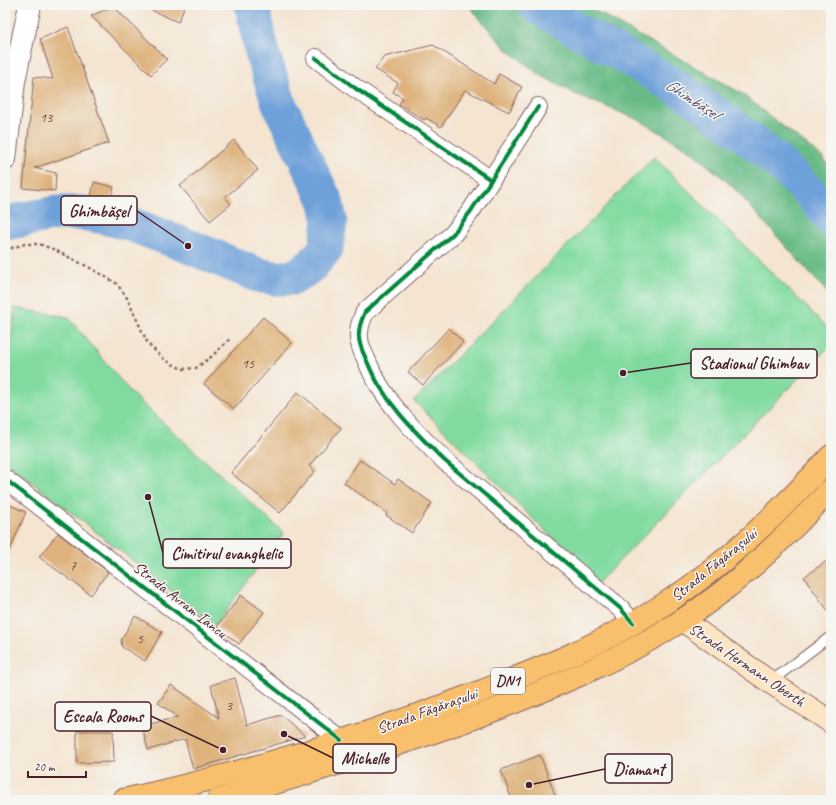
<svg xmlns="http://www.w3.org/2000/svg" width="836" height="805" viewBox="0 0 836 805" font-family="Caveat,sans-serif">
<rect width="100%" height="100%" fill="#f6f6f2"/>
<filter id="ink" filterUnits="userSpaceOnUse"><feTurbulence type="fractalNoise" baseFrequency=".025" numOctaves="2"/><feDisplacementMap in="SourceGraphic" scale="8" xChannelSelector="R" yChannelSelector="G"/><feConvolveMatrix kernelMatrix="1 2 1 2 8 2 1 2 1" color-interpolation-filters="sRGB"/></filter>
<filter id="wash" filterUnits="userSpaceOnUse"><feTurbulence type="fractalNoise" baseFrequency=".012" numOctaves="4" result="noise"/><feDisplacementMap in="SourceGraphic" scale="16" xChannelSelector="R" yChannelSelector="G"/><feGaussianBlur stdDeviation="0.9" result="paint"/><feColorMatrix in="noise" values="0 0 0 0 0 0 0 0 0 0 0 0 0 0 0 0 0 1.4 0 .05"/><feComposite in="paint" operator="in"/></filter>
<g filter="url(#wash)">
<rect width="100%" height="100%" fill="#f4e4d0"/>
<g fill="#81dba0" stroke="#667d66">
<polygon points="654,157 831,331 831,345 598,583 414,401"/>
<polygon points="15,308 68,317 132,394 284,533 215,625 5,461 5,389"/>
</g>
<polygon fill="#68bb86" stroke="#596d58" points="468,5 585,5 741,93 823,158 831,169 831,297 732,186 691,151 639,120 575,94 540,75 505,48"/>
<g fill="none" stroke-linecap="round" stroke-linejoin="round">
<g stroke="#6ea0d9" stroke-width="35">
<path d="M535,5C573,30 614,49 653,73C706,105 759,142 803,186C813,196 822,207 831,218"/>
<polyline points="5,223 57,213 81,213 104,217 127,223 188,246 258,275 275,278 293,278 312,265 326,248 330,222 326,202 280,106 263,56 252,5"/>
</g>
</g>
<g id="blocks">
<g fill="#deb27b">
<polygon points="140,5 185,5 178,22"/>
<polygon points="113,6 167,59 151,75 91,16"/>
<polygon points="68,27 109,143 34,168 56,173 55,191 23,188 34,77 53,79 40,39"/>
<polygon points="433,45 494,84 499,74 522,87 509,112 465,90 441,127 426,118 424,120 399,104 403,98 393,92 398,83 375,69 384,57"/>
<polygon points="234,140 258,170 225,197 231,204 210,221 180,186"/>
<polygon points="94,182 114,187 109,207 90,202"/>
<polygon points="263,317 292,343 234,409 204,384"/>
<polygon points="449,328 463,342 423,385 408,372"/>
<polygon points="298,392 341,428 309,466 315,471 280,513 231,473"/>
<polygon points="360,460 395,484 398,479 432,503 412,533 386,515 387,513 344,483"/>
<polygon points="5,503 26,512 5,561"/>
<polygon points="58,533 108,572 91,595 39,557"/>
<polygon points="831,558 831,615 804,577"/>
<polygon points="241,595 264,612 239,644 217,627"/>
<polygon points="135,616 162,632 145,661 122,647 121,640"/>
<polygon points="235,678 247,725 281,715 305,736 193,769 185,739 148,750 142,726 178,717 158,703 171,685 219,718 211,685"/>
<polygon points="77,731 113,731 114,762 77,763"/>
<polygon points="540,755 557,800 512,800 501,770"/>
</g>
</g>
</g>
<g filter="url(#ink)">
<use href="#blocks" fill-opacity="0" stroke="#866465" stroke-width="1"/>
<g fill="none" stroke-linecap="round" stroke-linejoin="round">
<g stroke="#866465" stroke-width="11">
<polyline id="service" points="770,682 831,636"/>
</g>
<g stroke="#866465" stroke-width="20">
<g id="minor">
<polyline points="316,58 355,88 491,180"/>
<path d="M538,107L471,211L453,234L365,312C362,319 359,325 359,333C358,341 362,351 366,359C382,400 414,431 445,461L621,609L633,623"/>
<polyline points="5,479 341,740"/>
</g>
</g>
<g stroke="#866465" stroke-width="24">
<polyline id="tertiary" points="5,159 14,81 30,5"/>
</g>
<g stroke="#866465" stroke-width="24">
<polyline id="secondary" points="682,620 770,682 831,722"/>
</g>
<g stroke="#866465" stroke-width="24">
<g id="trunk">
<path d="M123,800C243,774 362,737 477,693C542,668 608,642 666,603C728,563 781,510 831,456"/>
<path d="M218,800C310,773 402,745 492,711C557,686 622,659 681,621C738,585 785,537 831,489"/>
</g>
</g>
<polyline stroke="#866465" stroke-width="2.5" stroke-dasharray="3 3" stroke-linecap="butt" points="5,250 25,244 39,244 55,250 94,270 116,283 126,296 148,344 165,360 182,369 196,368 211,357 230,339"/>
<use href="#service" stroke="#fff" stroke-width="9"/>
<use href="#minor" stroke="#fff" stroke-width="18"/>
<use href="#tertiary" stroke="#fff" stroke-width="22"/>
<use href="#secondary" stroke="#fce5c4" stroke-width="22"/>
<use href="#trunk" stroke="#f8bf6c" stroke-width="22"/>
<g stroke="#f6f6f2" stroke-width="6">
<g id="cycleway">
<polyline points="316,58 355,88 491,180"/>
<path d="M538,107L471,211L453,234L365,312C362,319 359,325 359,333C358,341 362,351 366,359C382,400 414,431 445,461L621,609L633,623"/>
<polyline points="5,479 341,740"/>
</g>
</g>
<use href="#cycleway" stroke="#00873e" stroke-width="4"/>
</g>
</g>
<g text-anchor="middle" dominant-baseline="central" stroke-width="3" stroke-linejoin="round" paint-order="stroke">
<g font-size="14" fill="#6f443f">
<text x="46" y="117">13</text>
<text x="248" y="363">15</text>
<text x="73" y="565">7</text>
<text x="140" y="638">5</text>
<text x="229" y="705">3</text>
</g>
<rect fill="#f6f6f2" stroke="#7e6067" stroke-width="1" x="491" y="668" width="34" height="26" rx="3"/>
<g font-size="15" font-weight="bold" fill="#4a1f2b">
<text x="508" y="681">DN1</text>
</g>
<g font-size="16" fill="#4a1f2b" stroke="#f6f6f2">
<text transform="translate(714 565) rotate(-39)">Strada Făgărașului</text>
<text transform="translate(180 600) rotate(38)">Strada Avram Iancu</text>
<text transform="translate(747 665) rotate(34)">Strada Hermann Oberth</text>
<text transform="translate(427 711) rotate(-20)">Strada Făgărașului</text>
</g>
<g font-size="17" font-style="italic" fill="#585371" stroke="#f6f6f2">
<text transform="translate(692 99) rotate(33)">Ghimbășel</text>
</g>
</g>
<path fill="none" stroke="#4a1f2b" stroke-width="1.5" d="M188 246L137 211M623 373L691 363M148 497L163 553M223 750L151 716M284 734L333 758M529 785L605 769"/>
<g fill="#4a1f2b" stroke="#f6f6f2" stroke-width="1.5">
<circle cx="188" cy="246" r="4"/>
<circle cx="623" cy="373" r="4"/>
<circle cx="148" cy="497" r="4"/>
<circle cx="223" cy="750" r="4"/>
<circle cx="284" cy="734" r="4"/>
<circle cx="529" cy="785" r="4"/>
</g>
<g fill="#f6f6f2" stroke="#4a1f2b" stroke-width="1.5">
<rect x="61" y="196" width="76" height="29" rx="4"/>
<rect x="691" y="349" width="126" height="29" rx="4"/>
<rect x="163" y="539" width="128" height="29" rx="4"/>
<rect x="55" y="702" width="96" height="29" rx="4"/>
<rect x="333" y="744" width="63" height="29" rx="4"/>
<rect x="605" y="754" width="67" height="29" rx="4"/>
</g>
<g font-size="17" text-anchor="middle" font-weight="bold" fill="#4a1f2b">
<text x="99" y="217">Ghimbășel</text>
<text x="754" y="369">Stadionul Ghimbav</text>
<text x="227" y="559">Cimitirul evanghelic</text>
<text x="103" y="722">Escala Rooms</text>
<text x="365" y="764">Michelle</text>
<text x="639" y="775">Diamant</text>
</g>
<rect width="836" height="805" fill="none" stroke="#f6f6f2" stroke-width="20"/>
<path d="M28 771v6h58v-6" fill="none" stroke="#4a1f2b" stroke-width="2"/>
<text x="34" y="771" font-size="12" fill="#4a1f2b" stroke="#f6f6f2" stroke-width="3" paint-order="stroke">20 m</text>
</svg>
